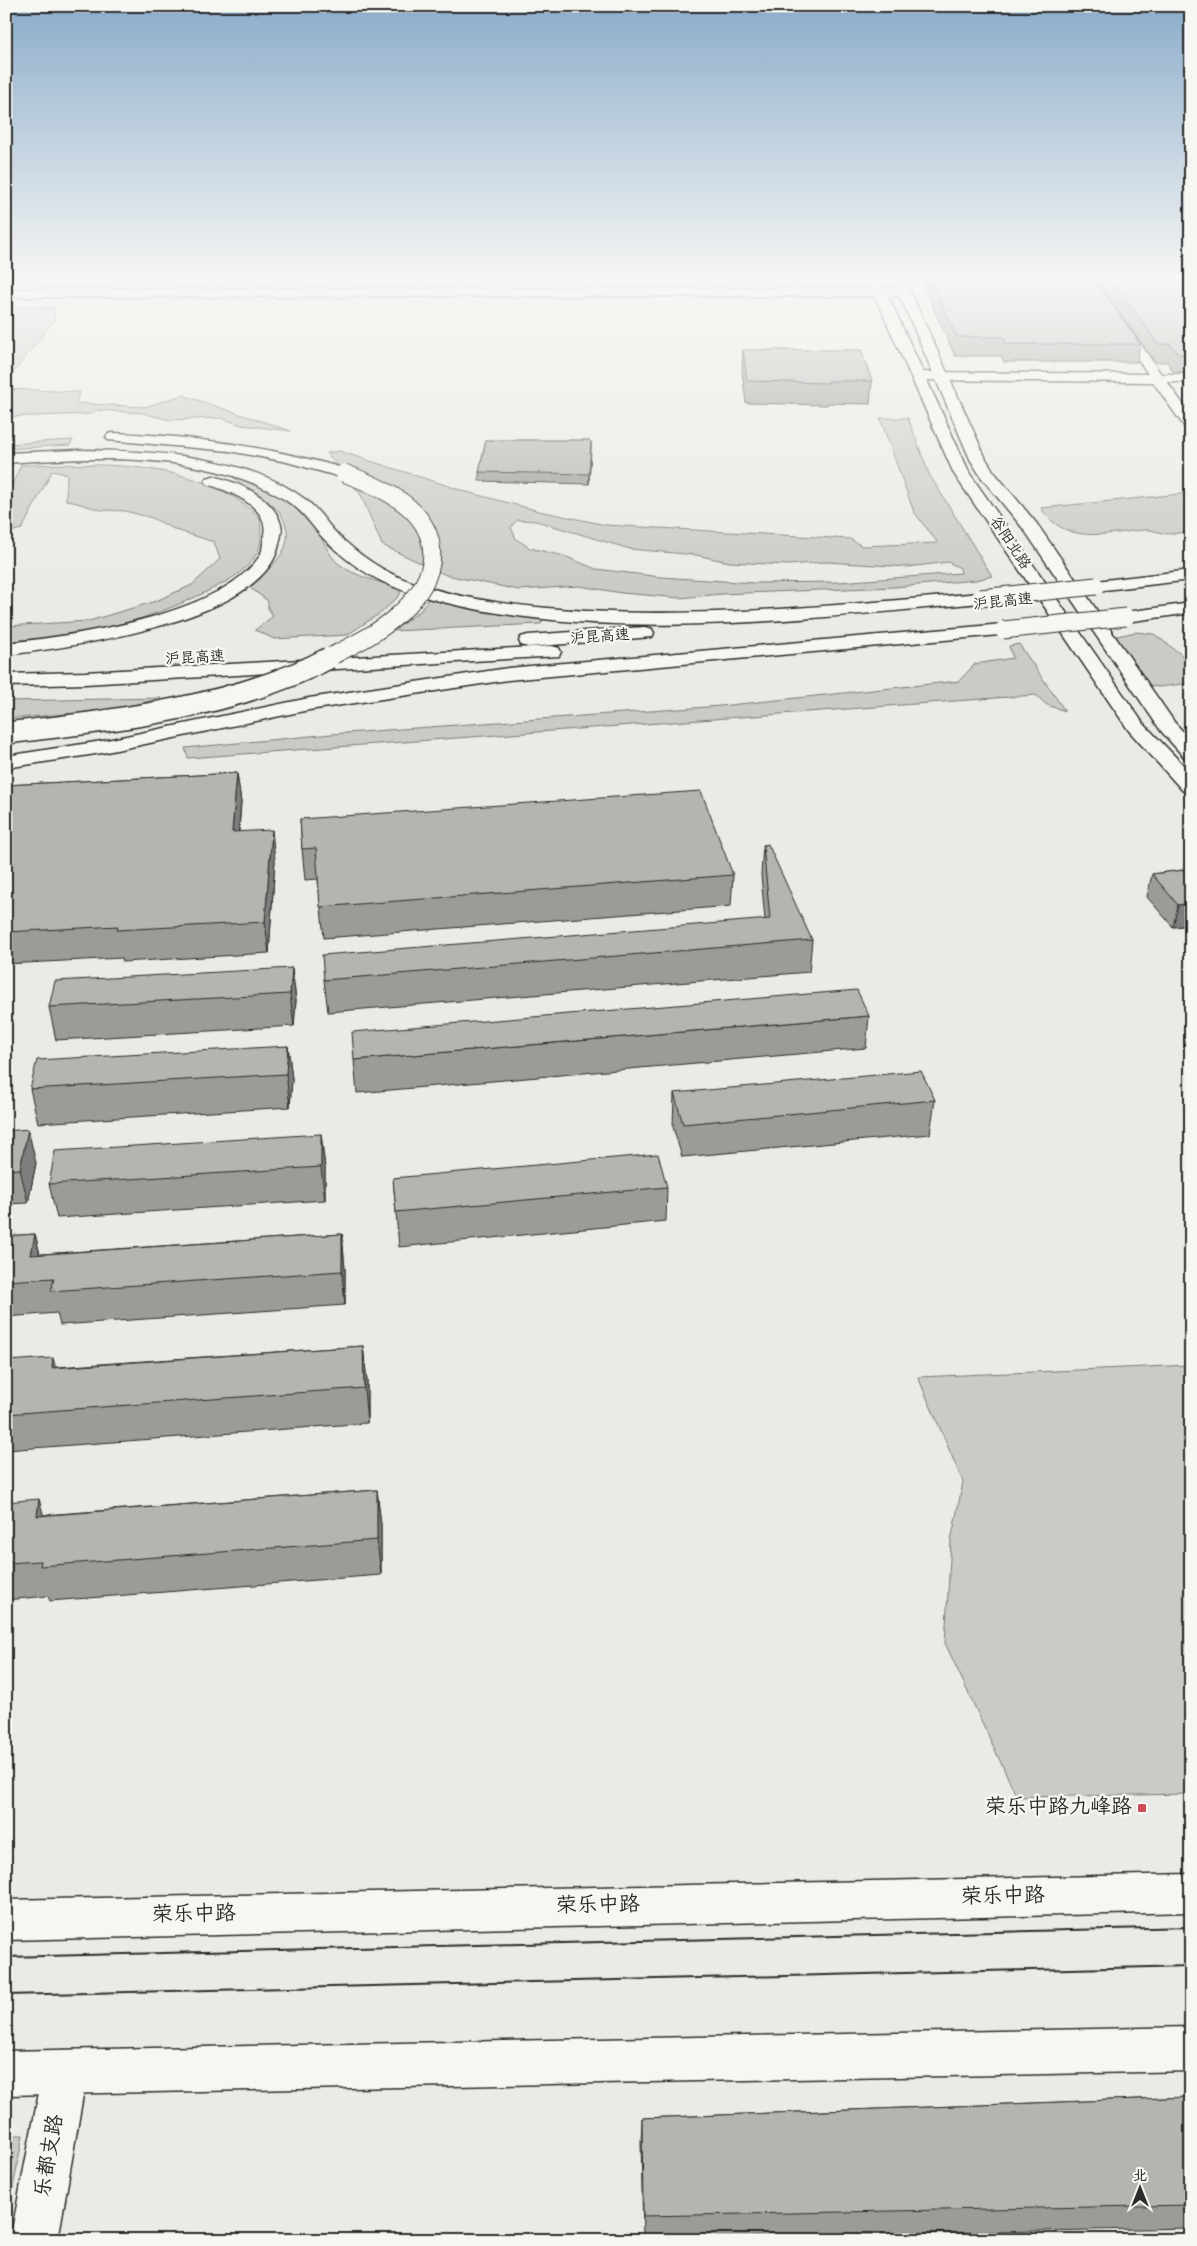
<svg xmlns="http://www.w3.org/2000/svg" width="1197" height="2246" viewBox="0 0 1197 2246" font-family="'Indie Flower','LXGW WenKai TC',sans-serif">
<rect width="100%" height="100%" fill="#eaeae6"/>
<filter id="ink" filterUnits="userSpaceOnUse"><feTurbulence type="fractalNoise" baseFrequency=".02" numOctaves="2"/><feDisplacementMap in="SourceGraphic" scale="10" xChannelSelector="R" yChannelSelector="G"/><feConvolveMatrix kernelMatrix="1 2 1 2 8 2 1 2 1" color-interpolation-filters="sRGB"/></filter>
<g filter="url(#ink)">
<g fill="#cacac7" stroke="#7a7a79" fill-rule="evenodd">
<polygon points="6,274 844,274 845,277 824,283 18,285 6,284"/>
<polygon points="6,306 53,307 55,319 6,382"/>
<polygon points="6,389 80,392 75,403 145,407 182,395 291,431 241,425 221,418 170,420 142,413 96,410 91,414 6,417"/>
<path d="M880,418H908L929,474L992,576L976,580L895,587L721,594L680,598L622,593L579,586L519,590L446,575L382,545L361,495L327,453L339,451L467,492L539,511L606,525L850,539L862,546L938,543L914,512ZM517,520L536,521L630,549L696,555L729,562L788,565L826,562L908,567L948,562L960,568L961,573L839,582L754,583L661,577L596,569L564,556L530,548L516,539L511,527Z"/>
<polygon points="73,440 70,445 6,449 6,444"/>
<path d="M21,465C88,464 158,461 220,489C234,496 249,508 260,518C261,531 263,543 256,555C244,574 224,583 204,593C142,623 76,639 6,641V626L89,621L156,601L192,585L220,559L214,542L176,530L152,518L125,511L101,510L66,500L67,474L52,471L22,529L6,533V498Z"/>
<path d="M230,475C267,488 293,496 316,529C324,541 328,555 339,564C355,577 381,582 400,588V595L382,612L347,635L274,639L255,630L273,616L268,608V601L249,587C272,565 302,547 279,511Z"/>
<path d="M1191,493V531C1183,532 1175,534 1167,534C1160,533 1152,529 1144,530C1107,533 1065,546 1041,508Z"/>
<polygon points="428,599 482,612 543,618 541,624 393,631 421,610"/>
<polygon points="1136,632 1154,634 1191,662 1191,683 1159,687 1145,685 1108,638"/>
<polygon points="1019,644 1065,711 1047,705 1036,695 188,758 185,748 332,734 720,706 959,681 975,664 1013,658 1009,646"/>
<path d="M161,698C111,713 58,714 6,719V701Z"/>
<polygon points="1191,1365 1191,1794 1017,1797 945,1643 951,1541 963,1482 918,1377"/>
<polygon points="6,2135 23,2135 6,2225"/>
</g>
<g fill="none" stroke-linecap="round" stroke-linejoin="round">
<g stroke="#2b2b2b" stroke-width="3">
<g id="minor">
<polygon points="1117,316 1122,317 1161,374 1191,374 1191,382 1167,382 1191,415 1191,430 1186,429 1153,382 918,380 911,376 918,372 1148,374 1111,320"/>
<polygon points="65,2050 81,2056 87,2072 58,2240 10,2240 43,2072 49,2056"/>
</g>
</g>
<g stroke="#2b2b2b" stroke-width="3">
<g id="major">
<polygon points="871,274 877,274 884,288 897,288 892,274 903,275 986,459 994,472 1037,524 1175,723 1191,740 1191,759 1184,757 1161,731 1025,531 981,477 970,459 900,296 888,296 970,474 1143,723 1191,773 1191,792 1183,791 1129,731 954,474 875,296 6,297 6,289 872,288 867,277"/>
<polygon points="1191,1874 1191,1912 6,1940 6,1900"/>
<polygon points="1191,2027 1191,2071 6,2095 6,2051"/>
</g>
</g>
<g stroke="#2b2b2b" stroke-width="3">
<g id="highway">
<path d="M113,433C194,436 272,447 350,470L352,473L344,478L287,462L229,451L108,440L106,437L108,434Z"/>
<path d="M78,450C151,451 246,454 306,500C318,509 325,521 335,532C357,554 384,573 414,583C469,602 529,607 587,611C718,618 849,604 980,593L986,594L989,598L986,602L980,603C803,619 593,646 421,596C383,586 352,567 325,540C314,529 306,515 294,506C218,450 96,457 6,463V453Z"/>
<path d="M213,476C239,483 274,497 281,525C283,531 280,538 279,544C265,621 71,647 6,655V643C73,636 219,616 259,557C263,552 263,542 264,535C270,506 229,491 207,484L205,481L207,478Z"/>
<polygon points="1191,570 1191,580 1096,591 1090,590 1087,586 1090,582 1096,581"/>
<polygon points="1191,603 1191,613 1126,622 1120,621 1117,617 1120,613 1126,612"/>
<polygon points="1003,624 1010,626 1012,630 1010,634 508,680 309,710 102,753 6,768 6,756 102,741 309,698 508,668"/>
<polygon points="645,627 652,629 654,633 652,637 528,647 521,645 519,641 521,637 528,635"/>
<polygon points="552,646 559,648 561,652 559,656 85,684 6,686 6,674 85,672"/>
</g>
</g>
<use href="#minor" fill="#f6f6f2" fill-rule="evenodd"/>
<use href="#major" fill="#f6f6f2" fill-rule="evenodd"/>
<use href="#highway" fill="#f6f6f2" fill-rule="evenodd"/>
<g stroke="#2b2b2b" stroke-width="2">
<polyline points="6,1957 1191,1927"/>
<polyline points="6,1995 1191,1966"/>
</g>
<g stroke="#2b2b2b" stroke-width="19" stroke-linecap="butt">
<g id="highway-bridge-far1">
<polyline points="980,598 1096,586"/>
<polyline points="1003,630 1126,617"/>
<path d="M326,659C351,646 377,634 398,615C413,602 427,584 431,564C439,512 384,488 344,473"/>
</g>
</g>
<g stroke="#2b2b2b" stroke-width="24" stroke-linecap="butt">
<path id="highway-bridge" d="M6,733C110,721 235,708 329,658"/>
</g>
<use href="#highway-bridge-far1" stroke="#f6f6f2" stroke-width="17"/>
<use href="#highway-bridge" stroke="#f6f6f2" stroke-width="21"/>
</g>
<g fill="#9b9b98" stroke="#2b2b2b">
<polygon points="924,274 1191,274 1191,394 1183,384 1185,372 1174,372 1167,362 1155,362 1101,287 1100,287 1140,344 1137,362 1004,362 1001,356 955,356 923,285"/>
<polygon points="743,350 872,381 870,404 827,403 827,405 746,403 742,371"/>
<polygon points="591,442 589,484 479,481 479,472"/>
<polygon points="237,773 241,802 239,832 275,860 269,953 123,962 122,958 6,964 6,785"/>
<polygon points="300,819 733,875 731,906 324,938 318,879 305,880 302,849"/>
<polygon points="763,845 812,940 809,972 328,1012 324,980 765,920 761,875"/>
<polygon points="1191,869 1191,925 1173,927 1147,897 1152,874"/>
<polygon points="292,968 296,1000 294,1026 56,1040 49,1007"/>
<polygon points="869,1016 866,1048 357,1093 354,1060"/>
<polygon points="288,1046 292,1079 290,1107 38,1123 30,1089"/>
<polygon points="674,1093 935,1100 930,1134 682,1157 673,1127"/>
<polygon points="6,1131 36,1163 28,1203 6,1204"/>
<polygon points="321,1134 325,1168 325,1200 57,1218 49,1184"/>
<polygon points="393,1178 667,1187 666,1221 399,1247"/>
<polygon points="35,1234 40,1254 342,1234 345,1269 345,1305 60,1325 57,1313 6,1317 6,1236"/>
<polygon points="363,1346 367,1381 367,1423 6,1450 6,1361 56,1367"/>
<polygon points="377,1490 381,1525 381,1575 50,1601 48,1596 6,1600 6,1502 44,1515"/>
<polygon points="1191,2097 1191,2228 643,2239 641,2142 642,2118"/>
</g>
<g fill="#7e7e7c" stroke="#2b2b2b">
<polygon points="1094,274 1098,274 1096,286 1092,276"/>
<polygon points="591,442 591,451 589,484 589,474"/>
<polygon points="237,773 241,802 236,862 232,832"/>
<polygon points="272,830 275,860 269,953 265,922"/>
<polygon points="1191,903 1191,925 1173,927 1178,905"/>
<polygon points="292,968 296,1000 294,1026 290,994"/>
<polygon points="288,1046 292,1079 290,1107 286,1074"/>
<polygon points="28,1129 36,1163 28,1203 20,1169"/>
<polygon points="321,1134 325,1168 325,1200 321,1167"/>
<polygon points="35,1234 43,1269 31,1255"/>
<polygon points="342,1234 345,1269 345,1305 342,1271"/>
<polygon points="363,1346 367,1381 367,1423 364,1388"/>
<polygon points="53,1358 62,1393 52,1368"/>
<polygon points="377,1490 381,1525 381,1575 377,1540"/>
<polygon points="39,1499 49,1535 37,1516"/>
</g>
<g fill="#b4b4b1" stroke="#2b2b2b">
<polygon points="927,274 1094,274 1092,276 1140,344 1007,344 1003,337 957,337"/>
<polygon points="1107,274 1191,274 1191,354 1178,354 1170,344 1158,344"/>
<polygon points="743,350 861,350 872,381 828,381 829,383 747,381"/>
<polygon points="1187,365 1191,365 1191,370"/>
<polygon points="486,440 589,440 591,442 589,474 479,472"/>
<polygon points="237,773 232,832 272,830 265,922 117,930 118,926 6,932 6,785"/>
<polygon points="701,791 733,875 320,907 316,848 302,849 300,819"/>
<polygon points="768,844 812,940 324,980 322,955 770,919 763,845"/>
<polygon points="1191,869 1191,903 1178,905 1152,874"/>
<polygon points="292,968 290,994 49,1007 55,981"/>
<polygon points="857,990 869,1016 354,1060 352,1032"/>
<polygon points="288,1046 286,1074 30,1089 37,1060"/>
<polygon points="921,1071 935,1100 683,1124 674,1093"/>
<polygon points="28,1129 20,1169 6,1170 6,1131"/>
<polygon points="321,1134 321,1167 49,1184 55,1151"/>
<polygon points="658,1154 667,1187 396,1212 393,1178"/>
<polygon points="35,1234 31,1255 342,1234 342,1271 51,1291 54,1278 6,1281 6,1236"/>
<polygon points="363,1346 364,1388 6,1414 6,1361 53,1358 52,1368"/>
<polygon points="377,1490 377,1540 40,1566 41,1561 6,1563 6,1502 39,1499 37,1516"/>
<polygon points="1191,2097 1191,2205 643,2216 642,2118"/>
</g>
</g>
<linearGradient id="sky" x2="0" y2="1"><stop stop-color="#8bacca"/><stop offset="0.47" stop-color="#f6f6f4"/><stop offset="1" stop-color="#f6f6f4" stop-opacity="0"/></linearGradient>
<rect width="1197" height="588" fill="url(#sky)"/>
<rect fill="#d1495b" stroke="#f6f6f2" stroke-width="2" x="1137" y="1803" width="10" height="10" rx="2.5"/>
<g text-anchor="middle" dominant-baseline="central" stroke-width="4.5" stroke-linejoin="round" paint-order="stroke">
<g font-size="15" fill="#2b2b2b" stroke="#f6f6f2">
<text transform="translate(1010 543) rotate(56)">谷阳北路</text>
<text transform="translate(1003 602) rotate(-6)">沪昆高速</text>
<text transform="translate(600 637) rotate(-4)">沪昆高速</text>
<text transform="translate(195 658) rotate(-3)">沪昆高速</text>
</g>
<g font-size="21" fill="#2b2b2b" stroke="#f6f6f2" text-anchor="end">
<text x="1132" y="1808">荣乐中路九峰路</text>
</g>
<g font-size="21" fill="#2b2b2b" stroke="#f6f6f2">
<text transform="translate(1003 1897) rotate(-1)">荣乐中路</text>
<text transform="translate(598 1906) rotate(-1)">荣乐中路</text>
<text transform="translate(194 1915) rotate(-1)">荣乐中路</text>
<text transform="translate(50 2156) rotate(-80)">乐都支路</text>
</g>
</g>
<rect width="1197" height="2246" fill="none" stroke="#f6f6f2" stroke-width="25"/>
<rect x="12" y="12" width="1172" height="2221" fill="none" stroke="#2b2b2b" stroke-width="2" filter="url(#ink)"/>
<g transform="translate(1140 2188)" stroke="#f6f6f2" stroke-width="4" paint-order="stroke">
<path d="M0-4L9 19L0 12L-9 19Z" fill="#2b2b2b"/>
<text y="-8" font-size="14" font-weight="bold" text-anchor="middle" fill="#2b2b2b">北</text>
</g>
</svg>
